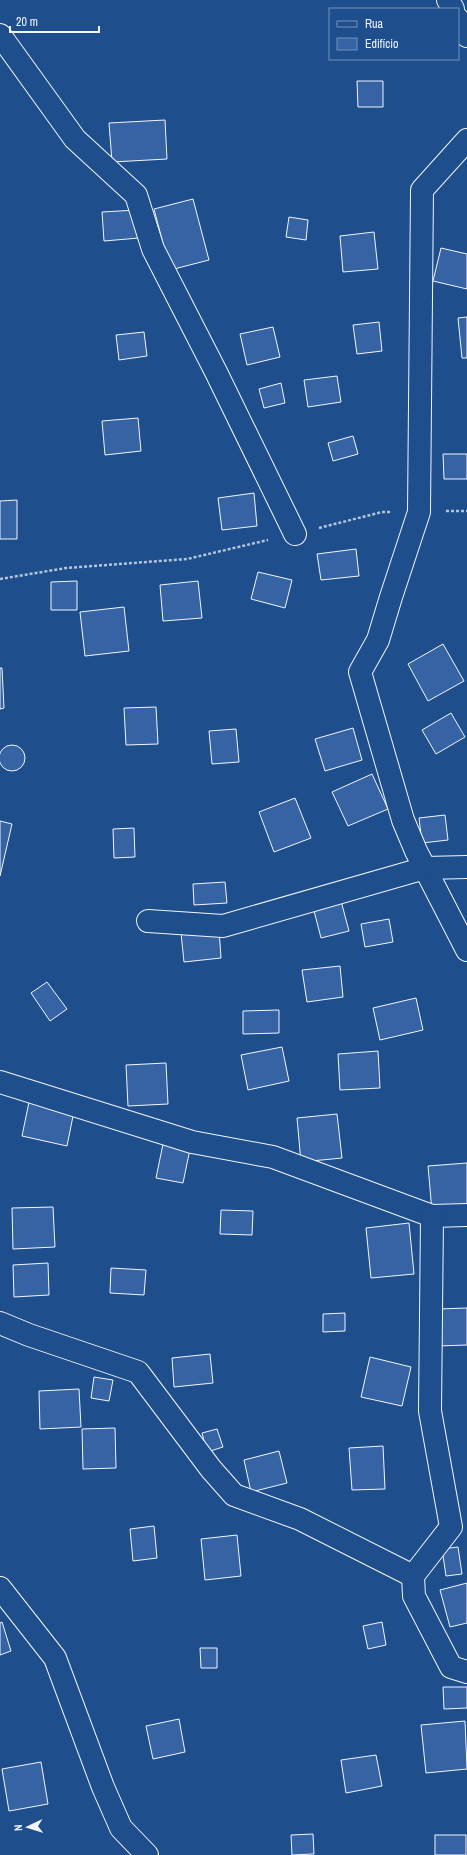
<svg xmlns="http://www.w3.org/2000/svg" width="467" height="1855" viewBox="0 0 467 1855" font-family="'Archivo Narrow',sans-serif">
<rect width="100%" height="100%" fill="#1f4e8c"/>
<g fill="#3563a3" stroke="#f2f6ff">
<polygon points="357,81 383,81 383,107 358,107"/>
<polygon points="165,120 167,159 112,162 109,123"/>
<polygon points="193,199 209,260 170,270 154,209"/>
<polygon points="137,210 139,238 104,241 102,212"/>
<polygon points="289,217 308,220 306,240 286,237"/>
<polygon points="374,232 378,269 343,272 340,236"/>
<polygon points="441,248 467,254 467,289 433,281"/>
<polygon points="467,317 467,358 462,358 458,318"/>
<polygon points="379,322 382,351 357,354 353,325"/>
<polygon points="273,327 280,357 247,365 240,334"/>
<polygon points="144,332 147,356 119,360 116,335"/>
<polygon points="337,376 341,402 308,407 304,380"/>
<polygon points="281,383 285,403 264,408 259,389"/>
<polygon points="138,418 141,451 105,455 102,421"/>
<polygon points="353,436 358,454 333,461 328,443"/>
<polygon points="443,454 467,454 467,479 444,479"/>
<polygon points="254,493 257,526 222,530 218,498"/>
<polygon points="17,500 17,539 0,539 0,501"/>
<polygon points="356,549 359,576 321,580 317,554"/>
<polygon points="258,572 292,580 285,608 251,599"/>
<polygon points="77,581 77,610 51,610 51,582"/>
<polygon points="198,581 202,618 163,621 160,585"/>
<polygon points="124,607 129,651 85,656 80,612"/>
<polygon points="443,644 464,681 428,701 408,664"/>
<polygon points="0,668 2,668 4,708 0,709"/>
<polygon points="156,707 158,744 126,745 124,708"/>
<polygon points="451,713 465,737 436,754 422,730"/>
<polygon points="353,728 362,760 325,771 315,739"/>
<polygon points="236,729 239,762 212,764 209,731"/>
<circle cx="12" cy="758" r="13"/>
<polygon points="372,774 388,809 348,826 332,792"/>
<polygon points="295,798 311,838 274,852 259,812"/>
<polygon points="445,815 448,840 422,843 419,818"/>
<polygon points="0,821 12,824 0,876"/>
<polygon points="134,828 135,857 114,858 113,829"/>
<polygon points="225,882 227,903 194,905 193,884"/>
<polygon points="340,897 349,931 321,938 312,903"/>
<polygon points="389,919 393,942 365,947 361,924"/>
<polygon points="219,929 221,958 184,962 181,933"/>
<polygon points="340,966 343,997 307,1002 302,970"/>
<polygon points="47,982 67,1009 50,1021 31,993"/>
<polygon points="416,998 423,1030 380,1040 373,1008"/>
<polygon points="279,1010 279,1033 243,1034 243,1011"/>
<polygon points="282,1047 289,1081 248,1090 241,1055"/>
<polygon points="378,1051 380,1088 340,1090 338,1054"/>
<polygon points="166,1063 168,1104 128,1106 126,1065"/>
<polygon points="29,1102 74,1111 67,1146 22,1136"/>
<polygon points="337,1114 342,1158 301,1162 297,1118"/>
<polygon points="163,1144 190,1149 183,1183 156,1178"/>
<polygon points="467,1163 467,1207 432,1211 428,1166"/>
<polygon points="53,1207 55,1247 13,1249 12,1208"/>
<polygon points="221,1210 253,1211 252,1235 220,1234"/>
<polygon points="409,1223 414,1274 371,1278 366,1228"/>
<polygon points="48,1263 49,1295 14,1297 13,1265"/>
<polygon points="111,1268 146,1270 144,1295 110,1293"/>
<polygon points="467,1308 467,1345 438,1346 437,1309"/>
<polygon points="345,1313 345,1331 323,1332 323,1314"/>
<polygon points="210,1354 213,1383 174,1387 172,1358"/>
<polygon points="370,1357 411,1367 402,1406 361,1397"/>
<polygon points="94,1377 113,1380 109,1401 91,1398"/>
<polygon points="79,1389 81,1427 40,1429 39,1391"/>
<polygon points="115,1428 116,1468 83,1469 82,1429"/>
<polygon points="217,1429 223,1447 207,1452 202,1433"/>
<polygon points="383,1446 385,1489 352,1490 349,1448"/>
<polygon points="279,1451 287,1483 251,1492 244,1460"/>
<polygon points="154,1526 157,1558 133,1561 130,1529"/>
<polygon points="237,1535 241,1576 205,1580 201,1539"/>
<polygon points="458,1547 462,1574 446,1576 442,1549"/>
<polygon points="467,1583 467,1623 450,1627 440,1590"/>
<polygon points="2,1622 11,1651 0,1655 0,1623"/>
<polygon points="382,1622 386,1645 368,1649 363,1626"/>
<polygon points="200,1648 217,1648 217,1668 201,1668"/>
<polygon points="443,1687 467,1687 467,1708 444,1709"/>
<polygon points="179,1719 185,1752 153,1759 146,1726"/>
<polygon points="465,1721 467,1769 426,1773 421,1725"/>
<polygon points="376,1755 382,1786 346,1793 341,1760"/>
<polygon points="41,1762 48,1804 9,1811 2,1769"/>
<polygon points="313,1834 314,1854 292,1855 291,1835"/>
<rect x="435" y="1835" width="31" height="20"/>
</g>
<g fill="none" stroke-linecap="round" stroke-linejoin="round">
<g stroke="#f2f6ff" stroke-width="24">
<g id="street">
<polyline points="448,0 453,9"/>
<polyline points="458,19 467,36"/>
<polyline points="0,35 75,139 136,195 153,249 216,372 295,534"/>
<polyline points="467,140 422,190 419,512 391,597 378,640 360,672 403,820 416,851 467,950"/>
<polyline points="148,921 223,926 425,868 467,867"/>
<polyline points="0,1082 192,1142 273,1157 432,1216 467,1215"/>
<polyline points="432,1216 430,1411 451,1527 413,1576 414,1596 451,1667 467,1672"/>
<polyline points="0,1323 29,1335 138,1372 211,1469 234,1495 300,1519 413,1576"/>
<polyline points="0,1588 55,1658 103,1787 121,1828 147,1855"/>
</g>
</g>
<g stroke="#b3c4dc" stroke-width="2.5" stroke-dasharray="3 2" stroke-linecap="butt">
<polyline points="446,511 467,511"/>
<polyline points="319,528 382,512 391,512"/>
<polyline points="0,579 66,568 187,559 268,540"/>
</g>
<use href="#street" stroke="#1f4e8c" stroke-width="22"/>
</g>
<rect x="329" y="8" width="130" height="52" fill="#1f4e8c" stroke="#7391ba"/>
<rect x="337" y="21" width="20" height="6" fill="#1f4e8c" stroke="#7391ba"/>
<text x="365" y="28" font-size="12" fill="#f2f6ff">Rua</text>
<rect x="337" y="38" width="20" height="12" fill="#3563a3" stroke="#7391ba"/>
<text x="365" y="48" font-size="12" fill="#f2f6ff">Edifício</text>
<g transform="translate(28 1827) rotate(266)" stroke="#1f4e8c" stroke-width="3" paint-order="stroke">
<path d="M0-3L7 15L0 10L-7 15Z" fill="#f2f6ff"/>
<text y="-6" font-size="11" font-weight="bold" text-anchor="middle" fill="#f2f6ff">N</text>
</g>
<path d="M10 26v6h89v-6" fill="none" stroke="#f2f6ff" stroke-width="2"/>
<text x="16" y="26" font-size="12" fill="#f2f6ff" stroke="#1f4e8c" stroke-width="3" paint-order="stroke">20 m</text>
</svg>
